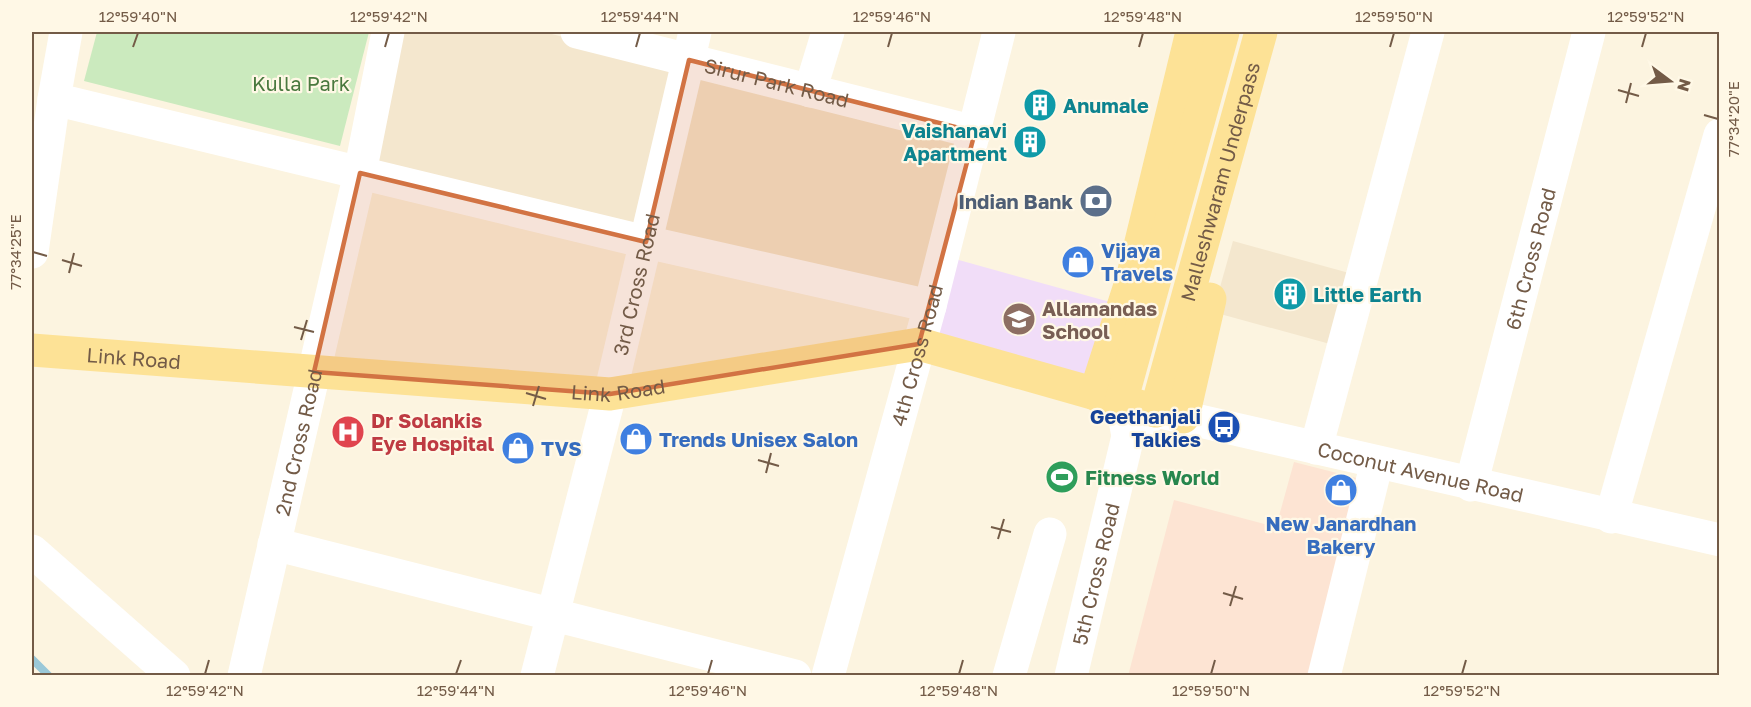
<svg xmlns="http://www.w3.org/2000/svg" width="1751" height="707" viewBox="0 0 1751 707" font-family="'Golos Text',sans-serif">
<rect width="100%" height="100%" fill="#fcf4e0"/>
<g fill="#f4e7ce">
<polygon points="396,32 544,32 680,67 637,229 373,162"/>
<polygon points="696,70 961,137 918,297 658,236"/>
<polygon points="1233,241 1360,276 1341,347 1213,312"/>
</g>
<polygon fill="#fde4d3" points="1294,462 1368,481 1319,675 1128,676 1174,500 1276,527"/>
<polygon fill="#f1ddf8" points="948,257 1110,302 1089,380 927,336"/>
<polygon fill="#cbeabe" points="97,32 369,32 340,146 84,81"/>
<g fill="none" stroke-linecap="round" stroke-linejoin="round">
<polyline stroke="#9ac8d8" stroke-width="8" points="32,659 49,676"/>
<g stroke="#fff" stroke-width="33">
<path id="s1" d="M577,32L975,132"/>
<polyline points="810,91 828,32"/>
<polyline points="54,99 646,242 930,306"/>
<polyline points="32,252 54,99 66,32"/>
<path id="s2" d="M1128,436L1156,411L1720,540"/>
<polyline points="1316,448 1428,32"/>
<path id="s3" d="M1471,485L1589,32"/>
<polyline points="1611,517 1720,135"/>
<polyline points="274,544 795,676"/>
<polyline points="32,551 174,676"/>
<path id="s4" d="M244,676L360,173L388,32"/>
<path id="s5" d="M537,676L610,394L695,32"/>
<path id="s6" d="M828,676L930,306L999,32"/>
<polyline points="1009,676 1050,534"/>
<path id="s7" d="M1071,676L1128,436L1124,415"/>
<polyline points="1324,676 1377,462"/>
</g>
<g stroke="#fde296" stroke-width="33">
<path id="s8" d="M32,350L610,394L919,344L1156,411L1261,32"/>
<polyline points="1095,394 1132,279 1192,32"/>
<polyline points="1121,402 1223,32"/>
<polyline points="1183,417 1210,299"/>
</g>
</g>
<path fill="#d27343" fill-opacity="0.2" stroke="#d27343" stroke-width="4.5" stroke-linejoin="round" d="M689,60L975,132L919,344L610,394L314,372L360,173L646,242Z"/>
<path fill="none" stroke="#735b47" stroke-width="2" d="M133,47L138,33M385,47L389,33M636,47L640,33M888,47L892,33M1139,47L1143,33M1390,47L1394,33M1642,47L1646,33M1618,90L1639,96M1626,103L1631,83M1704,115L1718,119M33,252L47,256M62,260L82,266M69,273L74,253M294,327L314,332M301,340L307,320M526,393L546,399M533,406L539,386M758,460L779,466M766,473L771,453M991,527L1011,532M998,539L1004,519M1223,593L1243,599M1230,606L1236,586M205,674L209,660M456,674L461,660M708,674L712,660M959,674L963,660M1211,674L1215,660M1462,674L1466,660"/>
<defs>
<g id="building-disc" transform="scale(1.725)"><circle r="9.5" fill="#0f9aa8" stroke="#fff8e6"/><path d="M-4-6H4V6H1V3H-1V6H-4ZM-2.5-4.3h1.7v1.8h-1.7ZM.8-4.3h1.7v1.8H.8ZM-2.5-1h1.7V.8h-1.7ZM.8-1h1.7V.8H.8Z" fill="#fff"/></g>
<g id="bank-disc" transform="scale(1.725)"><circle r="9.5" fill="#5c6f8a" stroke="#fff8e6"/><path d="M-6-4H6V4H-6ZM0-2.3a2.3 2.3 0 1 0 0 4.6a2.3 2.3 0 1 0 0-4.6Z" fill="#fff"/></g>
<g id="shop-disc" transform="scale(1.725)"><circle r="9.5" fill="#3f7fe0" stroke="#fff8e6"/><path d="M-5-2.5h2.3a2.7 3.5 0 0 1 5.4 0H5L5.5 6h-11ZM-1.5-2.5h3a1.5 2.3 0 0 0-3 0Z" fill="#fff"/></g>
<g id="school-disc" transform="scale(1.725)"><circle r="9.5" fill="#8d6e63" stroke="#fff8e6"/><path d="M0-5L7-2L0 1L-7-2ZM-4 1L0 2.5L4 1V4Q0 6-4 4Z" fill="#fff"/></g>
<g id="bus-disc" transform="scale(1.725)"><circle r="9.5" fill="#1a4fb4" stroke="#fff8e6"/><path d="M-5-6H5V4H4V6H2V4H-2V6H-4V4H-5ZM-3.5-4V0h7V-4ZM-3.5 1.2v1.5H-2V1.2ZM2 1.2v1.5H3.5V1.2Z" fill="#fff"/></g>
<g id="hospital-disc" transform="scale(1.725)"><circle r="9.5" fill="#e0444e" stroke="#fff8e6"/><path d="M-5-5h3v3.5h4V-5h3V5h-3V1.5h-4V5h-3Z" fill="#fff"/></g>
<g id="stadium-disc" transform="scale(1.725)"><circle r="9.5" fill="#2e9e5b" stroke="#fff8e6"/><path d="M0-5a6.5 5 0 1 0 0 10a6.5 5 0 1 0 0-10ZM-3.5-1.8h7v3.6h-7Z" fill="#fff"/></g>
</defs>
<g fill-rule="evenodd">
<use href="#building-disc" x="1040" y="105"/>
<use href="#building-disc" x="1030" y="142"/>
<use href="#bank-disc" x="1096" y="201"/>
<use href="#shop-disc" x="1078" y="262"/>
<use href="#building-disc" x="1290" y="294"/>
<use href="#school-disc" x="1019" y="319"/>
<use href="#bus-disc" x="1224" y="427"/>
<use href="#hospital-disc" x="348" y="432"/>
<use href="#shop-disc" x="636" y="439"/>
<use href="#shop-disc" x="518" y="448"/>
<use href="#stadium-disc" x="1062" y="477"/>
<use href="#shop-disc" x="1341" y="490"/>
</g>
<g text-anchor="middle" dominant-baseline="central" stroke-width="4.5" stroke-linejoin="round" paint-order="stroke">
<g font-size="20" fill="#735b47" stroke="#fff8e6">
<text stroke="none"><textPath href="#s1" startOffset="206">Sirur Park Road</textPath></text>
<text stroke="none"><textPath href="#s8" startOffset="1377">Malleshwaram Underpass</textPath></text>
<text stroke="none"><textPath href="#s3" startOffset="234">6th Cross Road</textPath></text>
<text stroke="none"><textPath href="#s5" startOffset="404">3rd Cross Road</textPath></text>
<text stroke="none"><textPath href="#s6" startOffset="333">4th Cross Road</textPath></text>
<text stroke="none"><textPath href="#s8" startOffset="102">Link Road</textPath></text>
<text stroke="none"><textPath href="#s8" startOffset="588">Link Road</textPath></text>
<text stroke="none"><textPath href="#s4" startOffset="240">2nd Cross Road</textPath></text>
<text stroke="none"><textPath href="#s2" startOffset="309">Coconut Avenue Road</textPath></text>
<text stroke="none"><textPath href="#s7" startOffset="105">5th Cross Road</textPath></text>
</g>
<g font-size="20" fill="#4a793f" stroke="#fff8e6">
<text x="301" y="83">Kulla Park</text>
</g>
<g font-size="20" font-weight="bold" fill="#0d838f" stroke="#fff8e6" text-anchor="start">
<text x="1063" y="105">Anumale</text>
<text x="1007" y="130" text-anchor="end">Vaishanavi<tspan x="1007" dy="23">Apartment</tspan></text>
<text x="1313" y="294">Little Earth</text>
</g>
<g font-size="20" font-weight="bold" fill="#4e5e75" stroke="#fff8e6" text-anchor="end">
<text x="1073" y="201">Indian Bank</text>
</g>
<g font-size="20" font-weight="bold" fill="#366cbe" stroke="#fff8e6" text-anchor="start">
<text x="1101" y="250">Vijaya<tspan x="1101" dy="23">Travels</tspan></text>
<text x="659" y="439">Trends Unisex Salon</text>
<text x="541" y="448">TVS</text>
<text x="1341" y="523" text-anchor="middle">New Janardhan<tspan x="1341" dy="23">Bakery</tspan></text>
</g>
<g font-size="20" font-weight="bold" fill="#785e54" stroke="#fff8e6" text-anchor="start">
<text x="1042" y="308">Allamandas<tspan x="1042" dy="23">School</tspan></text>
</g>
<g font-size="20" font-weight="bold" fill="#164399" stroke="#fff8e6" text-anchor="end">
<text x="1201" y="416">Geethanjali<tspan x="1201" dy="23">Talkies</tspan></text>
</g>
<g font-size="20" font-weight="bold" fill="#be3a42" stroke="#fff8e6" text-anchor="start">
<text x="371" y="420">Dr Solankis<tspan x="371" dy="23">Eye Hospital</tspan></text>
</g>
<g font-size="20" font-weight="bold" fill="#27864d" stroke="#fff8e6" text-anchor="start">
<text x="1085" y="477">Fitness World</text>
</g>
</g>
<rect width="1751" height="707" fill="none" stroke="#fff8e6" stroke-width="66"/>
<g transform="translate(1670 81) rotate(106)" stroke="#fff8e6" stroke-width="4.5" paint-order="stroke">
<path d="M0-4.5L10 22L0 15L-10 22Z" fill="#735b47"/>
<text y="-9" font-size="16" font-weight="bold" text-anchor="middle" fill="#735b47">N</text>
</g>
<rect x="33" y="33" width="1685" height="641" fill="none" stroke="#735b47" stroke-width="2"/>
<g font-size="15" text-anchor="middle" fill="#735b47">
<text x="138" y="22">12°59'40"N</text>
<text x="389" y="22">12°59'42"N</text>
<text x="640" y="22">12°59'44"N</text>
<text x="892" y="22">12°59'46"N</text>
<text x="1143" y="22">12°59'48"N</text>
<text x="1394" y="22">12°59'50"N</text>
<text x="1646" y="22">12°59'52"N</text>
<text transform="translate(1734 119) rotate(-90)" y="5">77°34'20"E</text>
<text transform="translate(16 252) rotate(-90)" y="5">77°34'25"E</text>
<text x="205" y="696">12°59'42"N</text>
<text x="456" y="696">12°59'44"N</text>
<text x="708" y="696">12°59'46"N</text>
<text x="959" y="696">12°59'48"N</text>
<text x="1211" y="696">12°59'50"N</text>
<text x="1462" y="696">12°59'52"N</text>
</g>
</svg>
